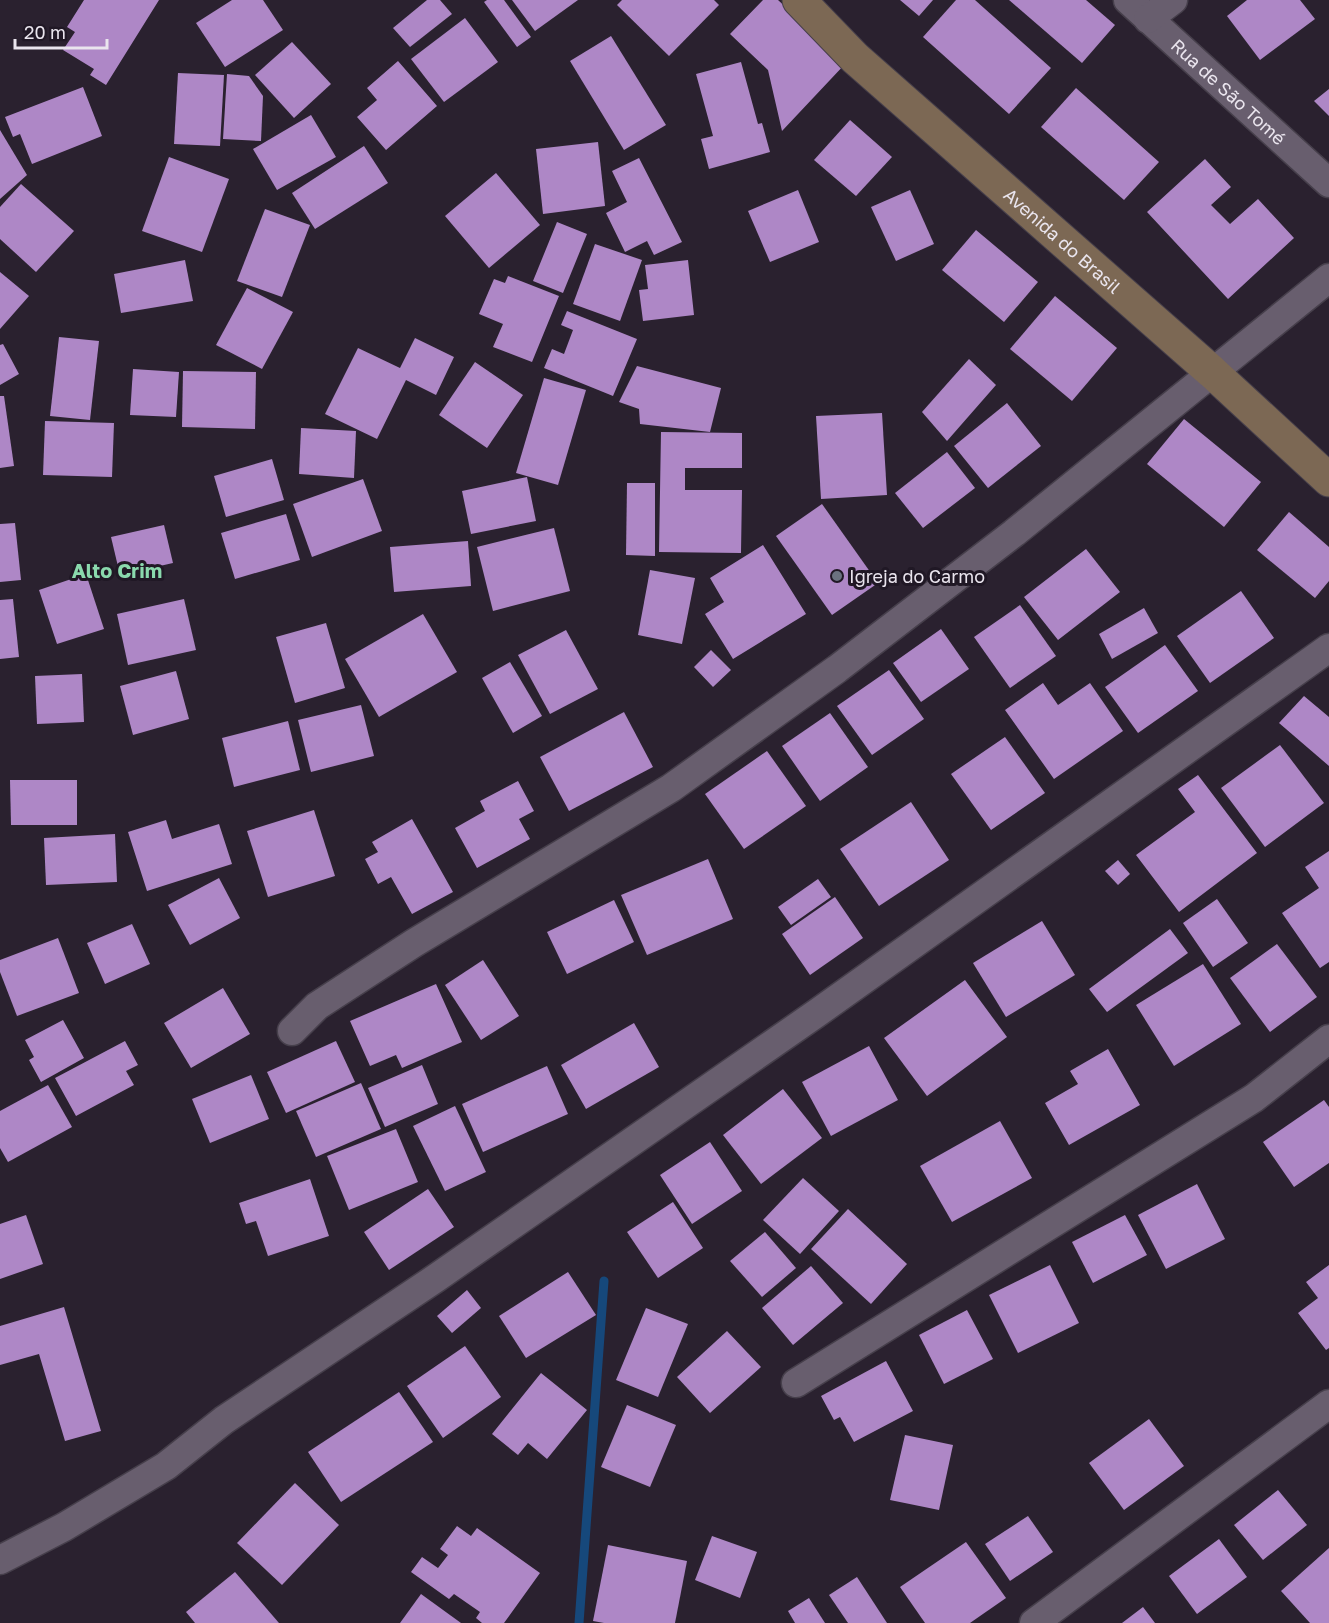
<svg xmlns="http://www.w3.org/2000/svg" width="1329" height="1623" viewBox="0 0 1329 1623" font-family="'Golos Text',sans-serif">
<rect width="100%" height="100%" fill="#2a212f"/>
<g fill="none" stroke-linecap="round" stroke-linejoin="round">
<polyline stroke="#16487b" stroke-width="9" points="579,1623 604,1281"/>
</g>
<g fill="#ae87c6">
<polygon points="84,0 159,0 106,85 90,75 94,69 63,50 75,32 67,27"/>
<polygon points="232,0 263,0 283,30 225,67 196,23"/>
<polygon points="427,0 440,0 452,14 410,47 393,28"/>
<polygon points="487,0 504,0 531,37 517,47 484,2"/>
<polygon points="512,0 578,0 535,31"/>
<polygon points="622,0 714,0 719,5 669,56 617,5"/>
<polygon points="763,0 778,0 846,63 782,131 768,70 730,34"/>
<polygon points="900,0 933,0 919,16"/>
<polygon points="956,0 975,0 1051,68 1009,114 923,37"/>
<polygon points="1009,0 1086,0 1115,25 1082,63"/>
<polygon points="1247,0 1300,0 1315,19 1260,60 1227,16"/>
<polygon points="465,18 498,62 444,102 411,59"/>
<polygon points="611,36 666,125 624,150 570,61"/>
<polygon points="292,42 331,84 294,118 255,75"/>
<polygon points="398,61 437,106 386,150 357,117 377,100 367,88"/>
<polygon points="741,62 758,124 762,123 770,152 709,169 701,139 713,136 696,74"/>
<polygon points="178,73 224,75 220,146 174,144"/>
<polygon points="227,74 249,76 263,96 261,141 223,139"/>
<polygon points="83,87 102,136 32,164 20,134 13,137 5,117"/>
<polygon points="1076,88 1159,162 1124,200 1041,127"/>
<polygon points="1329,89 1329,116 1314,101"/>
<polygon points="311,115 336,157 277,190 253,149"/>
<polygon points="850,120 892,157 856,196 814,160"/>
<polygon points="0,130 27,175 0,199"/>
<polygon points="598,142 605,206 543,214 536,149"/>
<polygon points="364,146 388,183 315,229 292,193"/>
<polygon points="169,157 229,179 202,252 142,231"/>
<polygon points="639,158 682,242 654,255 647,241 625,252 606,213 627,202 612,171"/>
<polygon points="1205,159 1231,187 1211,205 1230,224 1258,199 1294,238 1228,299 1147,212"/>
<polygon points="496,173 540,225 489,268 445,216"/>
<polygon points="21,184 74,231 36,272 0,239 0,207"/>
<polygon points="798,190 819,242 770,262 748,211"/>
<polygon points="910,190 934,244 896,261 871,207"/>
<polygon points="265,209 310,225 282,297 237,281"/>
<polygon points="557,222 587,234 563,293 533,281"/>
<polygon points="976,230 1038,282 1004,322 942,270"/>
<polygon points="595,244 642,260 620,321 573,304"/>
<polygon points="185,260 193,301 121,313 114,274"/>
<polygon points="688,260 694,315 643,321 639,290 648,289 645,265"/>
<polygon points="0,272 29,296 0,329"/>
<polygon points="508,276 559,296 532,362 493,347 503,324 479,314 494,279 505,283"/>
<polygon points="247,288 293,312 262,369 216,345"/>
<polygon points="1055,296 1117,348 1072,401 1010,349"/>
<polygon points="567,311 637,339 613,396 544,368 552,349 564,354 573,330 561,325"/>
<polygon points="59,337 99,341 90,420 50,416"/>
<polygon points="415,338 454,357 436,395 406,380 377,439 325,414 358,348 400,368"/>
<polygon points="3,344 19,374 0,385 0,345"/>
<polygon points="969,359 996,385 947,441 922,412"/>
<polygon points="475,362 523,395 487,448 439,415"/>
<polygon points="637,366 721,388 710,432 640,424 639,409 619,402"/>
<polygon points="133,369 179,372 176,417 130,415"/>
<polygon points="183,371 256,372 255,429 182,427"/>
<polygon points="544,378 586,390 558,485 516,473"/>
<polygon points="0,396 4,396 14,466 0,468"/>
<polygon points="1007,403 1041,446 988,488 954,446"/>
<polygon points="882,413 887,495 821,499 816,416"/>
<polygon points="1184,419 1261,482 1224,527 1147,464"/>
<polygon points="45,421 114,423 112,477 43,475"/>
<polygon points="301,428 356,431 354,478 299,474"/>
<polygon points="661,432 742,433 742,468 685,468 685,490 742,490 741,553 659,552"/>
<polygon points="947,452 975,488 923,528 895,493"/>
<polygon points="272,459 284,500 226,517 214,476"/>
<polygon points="527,477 536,521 471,534 462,491"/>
<polygon points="363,479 382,531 312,557 293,504"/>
<polygon points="627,483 655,483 655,556 626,555"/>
<polygon points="822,504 878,583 832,615 776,536"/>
<polygon points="1289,512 1329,547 1329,581 1315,598 1257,550"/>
<polygon points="286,514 300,560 235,579 221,533"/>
<polygon points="15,523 21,580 0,582 0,524"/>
<polygon points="164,525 173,563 120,575 111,537"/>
<polygon points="554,528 570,591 493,611 477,547"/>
<polygon points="468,541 471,586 394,592 390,547"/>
<polygon points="763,545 806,614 733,659 705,614 724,602 710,578"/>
<polygon points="1086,549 1120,592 1058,640 1024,597"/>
<polygon points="650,570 695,578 682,644 638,635"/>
<polygon points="86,574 104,629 57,644 39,590"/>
<polygon points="1241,591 1274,638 1210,683 1177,636"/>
<polygon points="13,599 19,657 0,659 0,600"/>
<polygon points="184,599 196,650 128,665 117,614"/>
<polygon points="1020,605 1056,656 1010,688 974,637"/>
<polygon points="1144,608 1158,633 1112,659 1099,634"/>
<polygon points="423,614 457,672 379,717 345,659"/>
<polygon points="326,623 345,688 295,703 276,637"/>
<polygon points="941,629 969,669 921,702 893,663"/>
<polygon points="566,630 598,689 550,714 518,655"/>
<polygon points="1165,645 1198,691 1138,733 1105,687"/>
<polygon points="711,650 731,670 713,687 694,667"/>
<polygon points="510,662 542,716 513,733 482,678"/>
<polygon points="889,670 924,719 872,755 837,706"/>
<polygon points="176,671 189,719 133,735 120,686"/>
<polygon points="82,674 84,722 37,724 35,676"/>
<polygon points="1043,683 1058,705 1090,683 1123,731 1054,779 1005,710"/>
<polygon points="1304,696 1329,717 1329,766 1279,723"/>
<polygon points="361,705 374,756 311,772 298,720"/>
<polygon points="624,712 653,767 569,811 540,757"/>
<polygon points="830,713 868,767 820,801 782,746"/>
<polygon points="288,721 300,770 234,787 222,738"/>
<polygon points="1005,737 1045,793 991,830 951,774"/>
<polygon points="1280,745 1324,803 1265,847 1221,788"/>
<polygon points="767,751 806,806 744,849 705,794"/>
<polygon points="1198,775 1257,853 1179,912 1136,855 1195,812 1178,789"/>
<polygon points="10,780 77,780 77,825 11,825"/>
<polygon points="518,781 534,811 519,819 530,839 477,868 455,828 485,811 480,801"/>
<polygon points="911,802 949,860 879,906 840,849"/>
<polygon points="314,810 335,876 268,897 247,831"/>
<polygon points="412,819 453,892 412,914 391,877 378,884 365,859 378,852 372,842"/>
<polygon points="166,820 172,839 219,824 232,864 147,891 128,832"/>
<polygon points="115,834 117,882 46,885 44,838"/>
<polygon points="1329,851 1329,962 1320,968 1282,913 1319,888 1305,867"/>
<polygon points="708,859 733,919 647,955 621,895"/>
<polygon points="1118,860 1130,874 1118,885 1105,871"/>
<polygon points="219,878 240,918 190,945 168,905"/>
<polygon points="818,879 831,897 791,925 778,907"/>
<polygon points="835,897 863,938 810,975 782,934"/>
<polygon points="1217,899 1248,943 1213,967 1183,923"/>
<polygon points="614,900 634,942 567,974 547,932"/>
<polygon points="1042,921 1075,975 1006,1017 973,963"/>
<polygon points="132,924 150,964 105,984 87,943"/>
<polygon points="1170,929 1188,953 1107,1012 1089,989"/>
<polygon points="58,938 79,993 17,1016 0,972 0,960"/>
<polygon points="1277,944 1317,997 1270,1032 1230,978"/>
<polygon points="483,960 519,1016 481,1040 445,985"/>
<polygon points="1203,964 1241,1024 1174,1066 1136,1005"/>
<polygon points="965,980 1007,1037 927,1096 884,1038"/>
<polygon points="436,984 462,1042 402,1068 396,1055 370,1066 350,1021"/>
<polygon points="223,988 250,1034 191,1068 164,1023"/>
<polygon points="63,1020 84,1058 41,1082 29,1060 34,1057 25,1040"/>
<polygon points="634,1023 659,1067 586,1109 561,1065"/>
<polygon points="125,1041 138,1065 126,1071 134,1085 76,1116 55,1078"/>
<polygon points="336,1041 355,1082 286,1113 267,1072"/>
<polygon points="869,1046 898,1100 831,1136 802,1082"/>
<polygon points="1108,1049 1140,1105 1069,1145 1045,1103 1078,1084 1070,1071"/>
<polygon points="422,1065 438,1104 385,1127 368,1088"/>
<polygon points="547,1066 568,1114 483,1152 462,1104"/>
<polygon points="251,1075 269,1119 210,1143 192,1099"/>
<polygon points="361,1083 381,1129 316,1157 296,1111"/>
<polygon points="48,1085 72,1127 8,1162 0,1148 0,1111"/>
<polygon points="783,1089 822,1138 761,1184 723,1135"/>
<polygon points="1324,1100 1329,1107 1329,1163 1294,1187 1263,1142"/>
<polygon points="455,1106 486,1172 445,1191 413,1126"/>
<polygon points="1000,1121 1032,1178 952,1222 920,1166"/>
<polygon points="396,1129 418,1182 349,1210 327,1156"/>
<polygon points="710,1142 742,1191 692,1224 660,1175"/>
<polygon points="803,1178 839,1211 800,1254 763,1220"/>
<polygon points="310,1179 329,1236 268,1256 256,1221 246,1224 239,1203"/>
<polygon points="1197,1184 1225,1239 1166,1269 1138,1215"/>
<polygon points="428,1189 454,1227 389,1270 364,1232"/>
<polygon points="673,1202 703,1248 658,1278 627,1232"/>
<polygon points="848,1209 907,1264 871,1304 811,1249"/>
<polygon points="26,1215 43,1264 0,1279 0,1224"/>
<polygon points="1125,1215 1147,1255 1093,1283 1072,1242"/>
<polygon points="765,1232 796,1268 762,1297 730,1261"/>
<polygon points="1050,1265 1079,1323 1018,1353 989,1295"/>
<polygon points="1329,1265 1329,1348 1326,1350 1298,1313 1318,1298 1306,1282"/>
<polygon points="811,1266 843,1303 793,1345 762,1308"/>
<polygon points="568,1272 596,1315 526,1358 499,1316"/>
<polygon points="467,1290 481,1308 452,1333 437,1316"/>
<polygon points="64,1307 101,1431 65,1441 39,1354 0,1365 0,1326"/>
<polygon points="646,1308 688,1324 658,1397 616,1380"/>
<polygon points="967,1310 993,1359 944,1384 919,1335"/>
<polygon points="727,1331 761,1367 710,1413 677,1377"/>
<polygon points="465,1346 501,1397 443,1438 407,1386"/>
<polygon points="886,1361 913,1411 854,1442 840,1417 834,1420 821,1396"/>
<polygon points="541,1373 587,1410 547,1459 528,1443 518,1455 492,1434"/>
<polygon points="399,1392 433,1442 341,1502 308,1452"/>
<polygon points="627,1405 676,1425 650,1487 601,1467"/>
<polygon points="1149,1419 1184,1466 1124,1510 1089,1463"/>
<polygon points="905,1435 953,1445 939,1510 890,1500"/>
<polygon points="295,1483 339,1525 282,1585 237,1543"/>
<polygon points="1278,1490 1307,1525 1263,1560 1234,1525"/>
<polygon points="1028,1516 1053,1552 1010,1581 985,1544"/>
<polygon points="457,1526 471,1536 477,1528 540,1573 504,1623 482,1623 476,1618 480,1612 454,1594 449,1599 411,1572 422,1557 438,1568 448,1555 440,1549"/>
<polygon points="712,1536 757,1552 740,1598 695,1580"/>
<polygon points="1219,1539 1247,1577 1197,1614 1169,1576"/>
<polygon points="966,1542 1006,1598 970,1623 925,1623 900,1587"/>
<polygon points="608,1545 687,1561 675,1623 604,1623 593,1621"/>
<polygon points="1329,1548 1329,1623 1310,1623 1281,1591"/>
<polygon points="235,1572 279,1623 195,1623 186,1612"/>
<polygon points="857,1577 887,1623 848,1623 829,1595"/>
<polygon points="421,1594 461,1623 400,1623"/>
<polygon points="809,1598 825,1623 795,1623 788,1611"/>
<polygon points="1143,1607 1155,1623 1122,1623"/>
</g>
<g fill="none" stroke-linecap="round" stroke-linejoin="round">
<g stroke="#463f4b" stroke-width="31">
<g id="street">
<path id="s1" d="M1128,0L1329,183"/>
<polyline points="1148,19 1173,0"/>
<polyline points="292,1031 317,1006 414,943 671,788 837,669 1014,533 1329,278"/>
<polyline points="796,1383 1254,1098 1329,1039"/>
<polyline points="0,1560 64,1527 166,1466 224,1420 436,1278 817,1013 1329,648"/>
<polyline points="1034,1623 1329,1404"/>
</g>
</g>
<g stroke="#463f4b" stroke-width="35">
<g id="secondary">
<path id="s2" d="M799,0L855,58L1212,372L1329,480"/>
</g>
</g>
<use href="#street" stroke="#685e6e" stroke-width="28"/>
<use href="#secondary" stroke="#7c6854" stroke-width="33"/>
</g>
<circle fill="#6b7280" stroke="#201825" stroke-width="2" cx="837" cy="576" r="6"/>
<g text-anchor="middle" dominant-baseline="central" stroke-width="6" stroke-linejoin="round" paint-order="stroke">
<g font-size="18" fill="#eae5ee" stroke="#201825">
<text stroke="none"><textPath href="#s1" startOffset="136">Rua de São Tomé</textPath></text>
<text stroke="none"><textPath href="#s2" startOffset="357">Avenida do Brasil</textPath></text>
</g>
<g font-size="18" fill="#eae5ee" stroke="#201825" text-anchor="start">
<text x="849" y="576">Igreja do Carmo</text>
</g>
<g font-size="20" font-weight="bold" fill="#8ad9ad" stroke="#201825">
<text x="117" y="570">Alto Crim</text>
</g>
</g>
<path d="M15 39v9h92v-9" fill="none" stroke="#eae5ee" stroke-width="3"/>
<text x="24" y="39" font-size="18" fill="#eae5ee" stroke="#201825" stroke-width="4.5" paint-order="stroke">20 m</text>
</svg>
